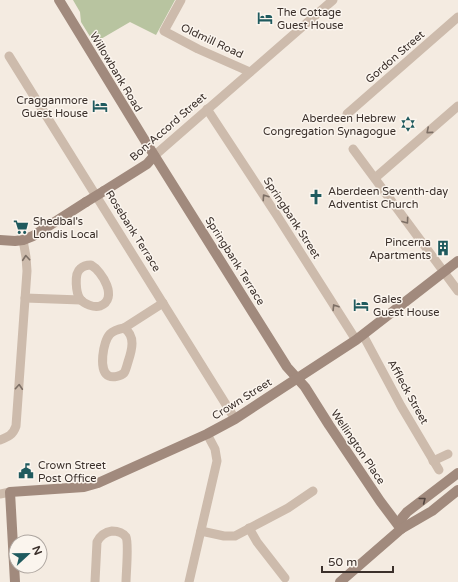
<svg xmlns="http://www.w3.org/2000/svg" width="458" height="582" viewBox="0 0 458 582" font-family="'Varela Round',sans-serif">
<rect width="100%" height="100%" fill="#f4ebe1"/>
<polygon fill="#b8c4a0" points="73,0 175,0 156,35 130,22 94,43 81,22 80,12"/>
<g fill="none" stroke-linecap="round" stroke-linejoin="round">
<g stroke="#cdbbac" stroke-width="9">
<polyline points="181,0 164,31 198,49 250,72"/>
<polyline points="9,56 235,419"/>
<polyline points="207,109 276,214 356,340"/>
<polyline points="347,114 458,17"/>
<polyline points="353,149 458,291"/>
<polyline points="154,156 333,0"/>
<polyline points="375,178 458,106"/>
<path d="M91,265C102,271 119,299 100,306C94,308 84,304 80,299C76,293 74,274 80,269C83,266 87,265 91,265Z"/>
<polyline points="25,298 81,300"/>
<path d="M124,328C136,336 132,350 128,362C127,365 126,370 124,373C121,376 113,378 109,376C98,372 103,341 110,334C114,330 119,329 124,328Z"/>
<polyline points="124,328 163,303"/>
<polyline points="363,335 401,406 439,470"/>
<path d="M0,440C8,437 13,435 16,426L27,271L26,257L23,240"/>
<polyline points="433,461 448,454"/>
<polyline points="0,494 10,492"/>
<polyline points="249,528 257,542 285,578"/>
<polyline points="201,531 224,536 235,536 288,508 313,491"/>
<path d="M95,582L97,542C100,536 105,532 112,531C117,531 123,533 126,537C129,543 126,574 126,582"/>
<polyline points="189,582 217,461 215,449 207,434"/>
</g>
<g stroke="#a18a7d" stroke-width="10">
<polyline points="59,0 144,139 287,367 305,387 329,425 380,501 401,529"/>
<polyline points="104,191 147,164 154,156"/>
<polyline points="0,240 15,241 23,240 33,236 86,202"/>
<polyline points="401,529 402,518 407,512 458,473"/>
<polyline points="15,582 10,492 84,487 98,483 207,434 235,419 356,340 458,261"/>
<polyline points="340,582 401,529 432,511 458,490"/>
</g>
<polyline stroke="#a18a7d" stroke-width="10" points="86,202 104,191"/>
</g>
<defs><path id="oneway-chevron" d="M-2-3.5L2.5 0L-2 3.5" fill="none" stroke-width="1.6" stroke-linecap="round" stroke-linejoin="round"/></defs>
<g stroke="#7d6f65">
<use href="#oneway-chevron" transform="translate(429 131) rotate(139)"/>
<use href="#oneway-chevron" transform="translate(265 197) rotate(-124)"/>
<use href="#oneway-chevron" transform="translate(406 221) rotate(54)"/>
<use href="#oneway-chevron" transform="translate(26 258) rotate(-95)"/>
<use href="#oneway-chevron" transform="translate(335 307) rotate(-122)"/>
<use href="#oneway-chevron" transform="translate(19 387) rotate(-86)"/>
</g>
<use stroke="#544640" href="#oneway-chevron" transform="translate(423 500) rotate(-38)"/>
<defs>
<g id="hotel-bare" transform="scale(1.2)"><path d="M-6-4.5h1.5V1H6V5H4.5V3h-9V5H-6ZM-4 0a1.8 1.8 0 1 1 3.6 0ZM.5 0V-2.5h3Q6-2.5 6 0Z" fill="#1f5a5e" stroke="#fbf5ee" stroke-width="2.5" paint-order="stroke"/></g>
<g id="synagogue-bare" transform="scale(1.2)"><path d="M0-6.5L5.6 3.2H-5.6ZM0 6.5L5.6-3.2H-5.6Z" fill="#1f5a5e" stroke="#fbf5ee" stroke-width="2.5" paint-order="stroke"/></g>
<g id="church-bare" transform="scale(1.2)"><path d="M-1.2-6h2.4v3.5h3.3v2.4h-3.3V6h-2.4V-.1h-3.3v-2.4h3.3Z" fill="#1f5a5e" stroke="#fbf5ee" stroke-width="2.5" paint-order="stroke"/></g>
<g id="supermarket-bare" transform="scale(1.2)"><path d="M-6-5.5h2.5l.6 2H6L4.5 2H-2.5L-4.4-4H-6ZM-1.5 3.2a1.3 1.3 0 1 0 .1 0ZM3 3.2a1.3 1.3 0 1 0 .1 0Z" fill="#1f5a5e" stroke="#fbf5ee" stroke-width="2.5" paint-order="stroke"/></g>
<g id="building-bare" transform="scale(1.2)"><path d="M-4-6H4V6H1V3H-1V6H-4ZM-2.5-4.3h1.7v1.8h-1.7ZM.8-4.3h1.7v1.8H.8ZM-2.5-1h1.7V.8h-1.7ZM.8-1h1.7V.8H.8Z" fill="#1f5a5e" stroke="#fbf5ee" stroke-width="2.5" paint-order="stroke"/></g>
<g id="civic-bare" transform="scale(1.2)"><path d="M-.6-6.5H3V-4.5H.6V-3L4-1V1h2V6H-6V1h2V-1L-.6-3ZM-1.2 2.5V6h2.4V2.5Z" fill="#1f5a5e" stroke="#fbf5ee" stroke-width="2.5" paint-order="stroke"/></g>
</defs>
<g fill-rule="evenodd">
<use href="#hotel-bare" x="265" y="18"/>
<use href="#hotel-bare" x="100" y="106"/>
<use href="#synagogue-bare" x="408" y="124"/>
<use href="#church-bare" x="316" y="197"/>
<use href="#supermarket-bare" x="21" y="227"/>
<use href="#building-bare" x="443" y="248"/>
<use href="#hotel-bare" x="361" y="305"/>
<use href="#civic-bare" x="26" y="471"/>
</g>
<g text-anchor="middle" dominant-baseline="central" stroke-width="3" stroke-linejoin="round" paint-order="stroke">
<g font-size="11" fill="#3b302b" stroke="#fbf5ee" text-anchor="start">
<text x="277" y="12">The Cottage<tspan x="277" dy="13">Guest House</tspan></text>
<text x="88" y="100" text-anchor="end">Cragganmore<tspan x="88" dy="13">Guest House</tspan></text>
<text x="396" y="118" text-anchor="end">Aberdeen Hebrew<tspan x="396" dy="13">Congregation Synagogue</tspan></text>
<text x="328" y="191">Aberdeen Seventh-day<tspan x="328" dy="13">Adventist Church</tspan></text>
<text x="33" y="221">Shedbal's<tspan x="33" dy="13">Londis Local</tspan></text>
<text x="431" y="242" text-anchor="end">Pincerna<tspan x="431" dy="13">Apartments</tspan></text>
<text x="373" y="299">Gales<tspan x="373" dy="13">Guest House</tspan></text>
<text x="38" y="465">Crown Street<tspan x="38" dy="13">Post Office</tspan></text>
</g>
<g font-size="11" fill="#3b302b" stroke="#fbf5ee">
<text transform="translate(212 41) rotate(25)">Oldmill Road</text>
<text transform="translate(395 57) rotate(-41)">Gordon Street</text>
<text transform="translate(116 72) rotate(59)">Willowbank Road</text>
<text transform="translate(168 127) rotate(-41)">Bon-Accord Street</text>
<text transform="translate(292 218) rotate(57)">Springbank Street</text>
<text transform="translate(133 231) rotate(58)">Rosebank Terrace</text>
<text transform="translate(235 261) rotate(58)">Springbank Terrace</text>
<text transform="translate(408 392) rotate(61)">Affleck Street</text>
<text transform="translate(242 399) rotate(-32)">Crown Street</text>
<text transform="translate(358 447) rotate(56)">Wellington Place</text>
</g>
</g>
<g transform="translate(28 554) rotate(68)"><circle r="19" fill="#fbf5ee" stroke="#aea6a0"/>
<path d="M0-3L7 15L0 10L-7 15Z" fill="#1f5a5e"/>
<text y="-6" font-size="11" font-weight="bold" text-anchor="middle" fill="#3b302b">N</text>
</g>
<path d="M322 566v6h71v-6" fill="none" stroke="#3b302b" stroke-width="2"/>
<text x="328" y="566" font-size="12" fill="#3b302b" stroke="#fbf5ee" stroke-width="3" paint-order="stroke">50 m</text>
</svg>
